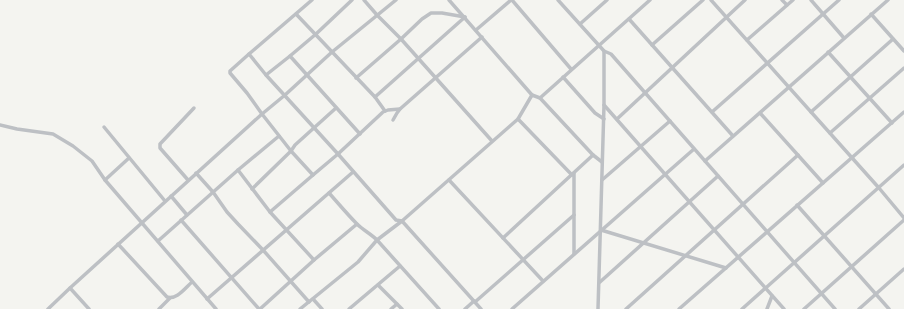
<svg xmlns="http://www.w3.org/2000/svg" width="904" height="309" viewBox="0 0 904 309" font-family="Ubuntu,sans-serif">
<rect width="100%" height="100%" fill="#f4f4f0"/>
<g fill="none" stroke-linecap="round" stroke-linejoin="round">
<g stroke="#bdc0c4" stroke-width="3.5">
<polyline points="352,0 316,34 290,56 360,134"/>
<polyline points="364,0 377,15 401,39 492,141"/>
<polyline points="449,0 532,95"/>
<polyline points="512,0 571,69"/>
<polyline points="558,0 604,51 604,105 598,309"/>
<polyline points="711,0 879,188 904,218"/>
<polyline points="782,0 787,5"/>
<polyline points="811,0 844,38"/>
<polyline points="296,14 375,97 385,111"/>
<polyline points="871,14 904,51"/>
<polyline points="629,19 733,136"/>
<polyline points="580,24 607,0"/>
<polyline points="476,30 511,0"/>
<polyline points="747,40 793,0"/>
<polyline points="652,45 703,0"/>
<polyline points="604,51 611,54 835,309"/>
<polyline points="828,52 892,123"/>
<polyline points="249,54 230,71 230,73 247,93 262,114 291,151 313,175"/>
<polyline points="290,56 266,75 338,154 396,220 402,221 481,309"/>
<polyline points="266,75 249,54 312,0"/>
<polyline points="563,77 595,113 604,119"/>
<polyline points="356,78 401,39 422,19 431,13 442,13 465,17"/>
<polyline points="375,97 465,17"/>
<polyline points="540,98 593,155 602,162"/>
<polyline points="604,105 784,309"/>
<polyline points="712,112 839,0"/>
<polyline points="811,112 893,39"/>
<polyline points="760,113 823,183"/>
<polyline points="518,119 572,175"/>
<polyline points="617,119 745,0"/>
<polyline points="393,120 397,113 400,109 482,37"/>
<polyline points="0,125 17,129 53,134 73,146 92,161 105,180 216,309"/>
<polyline points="104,127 165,201"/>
<polyline points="830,133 904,68"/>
<polyline points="705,161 888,0"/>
<polyline points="238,170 270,212 314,260"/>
<polyline points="196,173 213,192 227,212 238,224 263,250 309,302"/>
<polyline points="574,173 574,254"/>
<polyline points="105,180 129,158"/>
<polyline points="188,180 160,148 160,144 194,108"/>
<polyline points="449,180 543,281"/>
<polyline points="602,180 670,121"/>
<polyline points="252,189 291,151 295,145 336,108"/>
<path d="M329,193C338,203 347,214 357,224C363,230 371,234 377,240L439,309"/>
<polyline points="171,196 187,215"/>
<polyline points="797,205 889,309"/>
<polyline points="270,212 313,175 338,154 383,112 388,110 400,109"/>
<polyline points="181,220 259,309"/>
<polyline points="601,230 726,268"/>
<polyline points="503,238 593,155"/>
<polyline points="158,241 238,170 279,136"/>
<path d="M118,244L167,297C177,300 185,288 192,282"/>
<polyline points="600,282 718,176"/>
<polyline points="378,285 402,309"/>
<polyline points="70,288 89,309"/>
<polyline points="207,299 353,172"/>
<polyline points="313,299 322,309"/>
<polyline points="475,302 574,215"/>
<polyline points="48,309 70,288 262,114 285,95 332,52 396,0"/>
<polyline points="159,309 170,298"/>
<polyline points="260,309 314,260 357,224"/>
<polyline points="300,309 358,262 377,240 402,221 518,119 532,95 540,98 650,0"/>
<polyline points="349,309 400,266"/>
<polyline points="391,309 397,304"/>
<polyline points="465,309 474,301"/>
<polyline points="512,309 694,149"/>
<polyline points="626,309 798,155"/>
<polyline points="679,309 904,112"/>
<polyline points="742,309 904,165"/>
<polyline points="767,309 772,296"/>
<polyline points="804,309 904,220"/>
<polyline points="859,309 904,269"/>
</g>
</g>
</svg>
